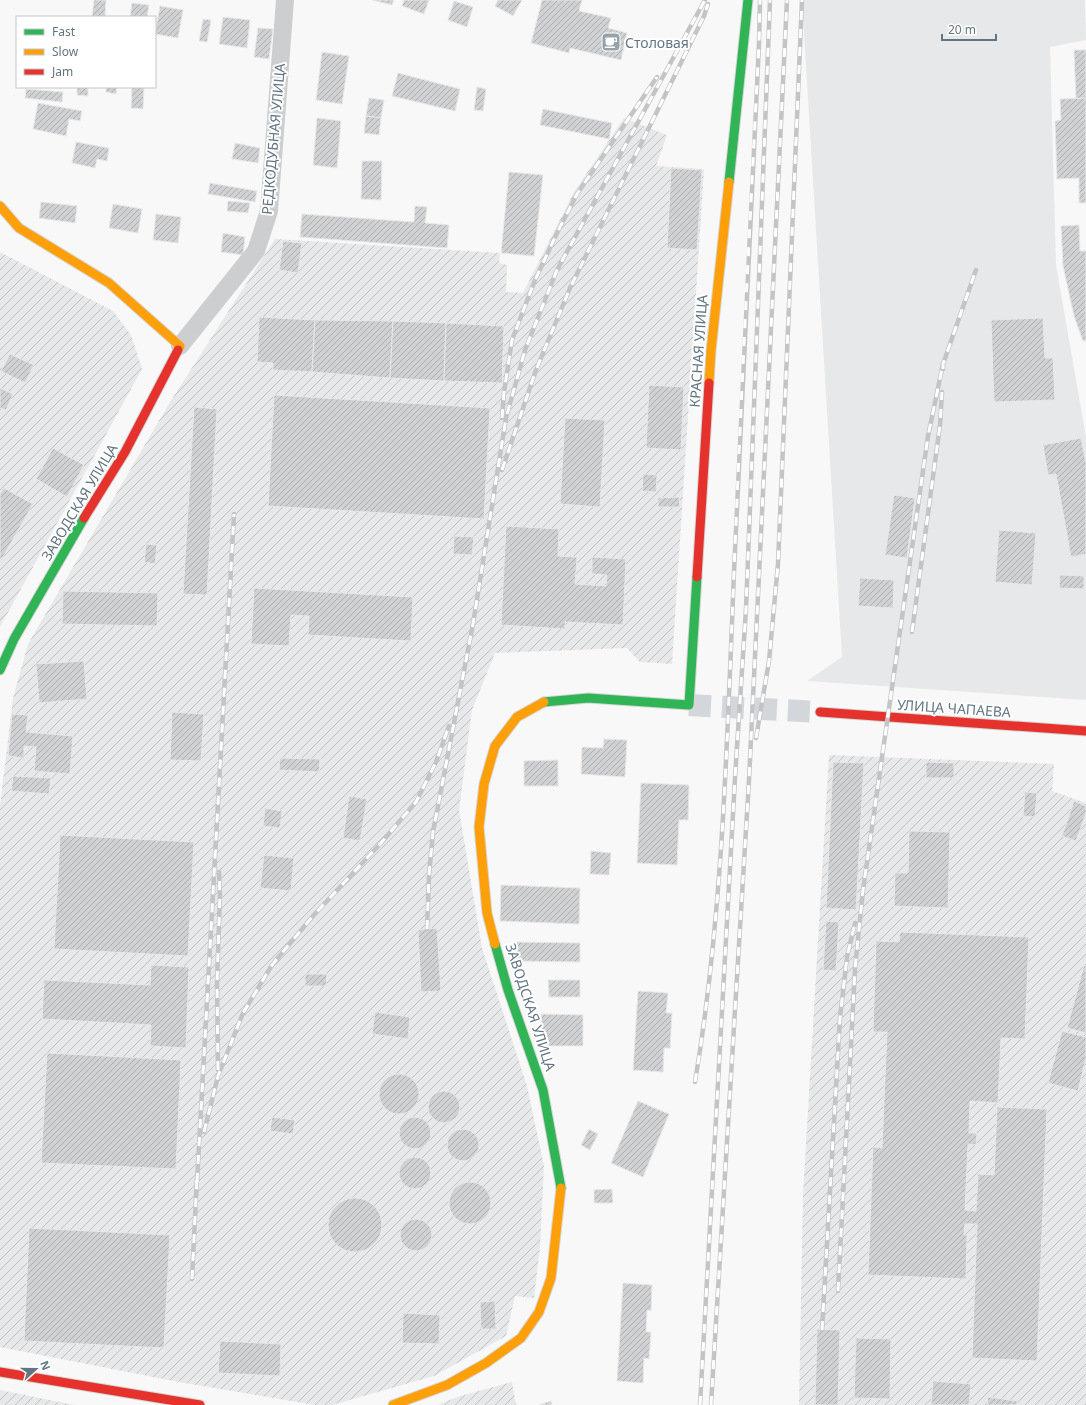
<svg xmlns="http://www.w3.org/2000/svg" width="1086" height="1405" viewBox="0 0 1086 1405" font-family="'Noto Sans',sans-serif">
<defs>
<pattern id="industrial-furrows" width="10" height="10" patternUnits="userSpaceOnUse"><rect width="10" height="10" fill="#e7e8e9"/><path d="M-1 1l2-2M0 10L10 0M9 11l2-2" fill="none" stroke="#bfc1c2"/></pattern>
<pattern id="building-hatch" width="6" height="6" patternUnits="userSpaceOnUse"><rect width="6" height="6" fill="#cfd1d3"/><path d="M-1 1l2-2M0 6l6-6M5 7l2-2" fill="none" stroke="#acaeb1"/></pattern>
</defs>
<rect width="100%" height="100%" fill="#f8f8f8"/>
<polygon fill="#e7e8e9" points="802,0 1085,0 1086,40 1050,47 1056,265 1086,437 1086,700 807,681 842,657"/>
<g fill="url(#industrial-furrows)">
<polygon points="624,118 667,135 656,166 704,169 672,664 640,662 627,648 495,653 472,710 459,810 482,948 527,1086 544,1166 540,1247 534,1298 515,1296 506,1336 434,1376 332,1405 315,1405 179,1382 0,1347 0,806 13,698 28,644 170,402 275,239 500,253 499,263 507,265 506,292 523,293 574,192"/>
<polygon points="0,252 113,311 131,335 142,369 0,627"/>
<polygon points="829,755 1054,764 1052,791 1086,803 1086,1405 799,1405 803,1195"/>
<polygon points="512,1382 516,1405 437,1405 460,1396"/>
<polygon points="0,1390 69,1404 77,1405 0,1405"/>
</g>
<g fill="url(#building-hatch)" stroke="#e8e8e8">
<polygon points="94,0 106,0 105,17 92,17"/>
<polygon points="372,0 394,0 392,5"/>
<polygon points="404,0 429,0 424,14 402,6"/>
<polygon points="498,0 522,0 513,16 495,6"/>
<polygon points="542,0 582,0 579,11 611,18 608,28 627,33 621,60 570,48 569,53 531,43"/>
<polygon points="454,1 473,7 467,27 448,20"/>
<polygon points="132,3 149,5 147,17 130,17"/>
<polygon points="160,6 183,10 178,38 155,34"/>
<polygon points="223,17 250,20 247,48 219,44"/>
<polygon points="203,19 211,20 207,42 199,41"/>
<polygon points="258,28 273,29 269,59 254,57"/>
<polygon points="1074,50 1086,50 1086,98 1076,99"/>
<polygon points="322,52 349,56 342,104 316,100"/>
<polygon points="398,73 460,89 455,111 392,96"/>
<polygon points="77,87 88,87 88,96 77,95"/>
<polygon points="106,87 117,87 116,94 106,92"/>
<polygon points="132,87 144,87 143,109 131,108"/>
<polygon points="477,87 486,89 483,111 474,110"/>
<polygon points="26,89 63,92 62,102 25,98"/>
<polygon points="369,98 384,100 381,118 366,116"/>
<polygon points="1086,98 1086,203 1079,203 1079,178 1057,179 1055,121 1061,120 1060,99"/>
<polygon points="38,103 82,111 80,121 69,119 66,136 33,129"/>
<polygon points="543,109 612,123 609,139 540,125"/>
<polygon points="366,116 381,118 379,135 364,133"/>
<polygon points="317,118 341,121 337,168 313,165"/>
<polygon points="76,142 109,148 107,161 97,159 95,168 72,163"/>
<polygon points="235,143 260,148 258,163 232,159"/>
<polygon points="362,161 382,161 381,200 361,199"/>
<polygon points="671,168 702,170 697,250 667,248"/>
<polygon points="509,172 543,175 534,256 501,253"/>
<polygon points="210,183 257,191 255,202 208,194"/>
<polygon points="228,201 250,203 248,213 227,211"/>
<polygon points="41,202 77,206 75,223 39,218"/>
<polygon points="113,204 142,209 138,233 109,228"/>
<polygon points="415,206 427,207 425,223 449,225 447,248 300,237 302,214 414,222"/>
<polygon points="156,214 181,217 178,243 153,240"/>
<polygon points="1079,225 1080,251 1086,251 1086,341 1083,341 1074,316 1063,266 1061,226"/>
<polygon points="223,233 245,237 243,255 221,252"/>
<polygon points="283,241 302,243 298,273 279,270"/>
<polygon points="259,317 315,320 312,372 273,370 273,363 257,362"/>
<polygon points="1043,318 1045,358 1053,358 1055,400 994,402 991,320"/>
<polygon points="315,320 393,321 390,378 312,372"/>
<polygon points="393,321 446,323 444,381 390,378"/>
<polygon points="446,323 504,326 502,383 444,381"/>
<polygon points="10,354 34,365 25,383 1,371"/>
<polygon points="649,385 684,387 681,450 646,448"/>
<polygon points="0,388 13,394 6,410 0,408"/>
<polygon points="274,395 490,408 484,519 268,506"/>
<polygon points="194,407 217,409 207,595 183,594"/>
<polygon points="565,418 605,420 600,507 560,504"/>
<polygon points="1081,438 1086,463 1086,554 1071,557 1056,474 1048,475 1043,445"/>
<polygon points="53,448 84,465 67,497 36,479"/>
<polygon points="643,474 657,475 656,492 642,491"/>
<polygon points="4,488 33,504 0,562 0,494"/>
<polygon points="894,495 915,498 907,558 885,555"/>
<polygon points="679,497 680,507 658,507 658,498"/>
<polygon points="506,526 559,529 558,556 577,557 575,584 606,586 607,575 592,574 592,557 626,559 623,625 565,622 565,629 501,625"/>
<polygon points="999,530 1036,533 1032,585 995,582"/>
<polygon points="454,536 474,537 472,555 453,554"/>
<polygon points="146,544 157,545 155,564 144,562"/>
<polygon points="1060,575 1084,576 1084,589 1059,588"/>
<polygon points="860,578 894,580 893,608 858,606"/>
<polygon points="254,588 413,597 411,641 308,635 309,616 291,615 289,646 251,644"/>
<polygon points="63,591 158,593 157,626 62,624"/>
<polygon points="84,661 87,699 39,703 36,664"/>
<polygon points="172,712 204,714 201,761 170,760"/>
<polygon points="12,714 28,715 26,732 73,736 70,774 34,771 36,747 24,746 24,758 8,756"/>
<polygon points="604,739 627,740 625,777 581,774 582,747 603,748"/>
<polygon points="280,758 320,759 319,772 279,770"/>
<polygon points="558,760 558,786 524,786 524,761"/>
<polygon points="833,762 864,763 856,910 826,908"/>
<polygon points="926,762 954,763 954,778 926,778"/>
<polygon points="13,776 51,778 49,794 11,791"/>
<polygon points="641,783 689,785 688,820 679,820 677,865 637,863"/>
<polygon points="1025,792 1037,793 1035,817 1023,816"/>
<polygon points="349,796 367,799 360,841 343,838"/>
<polygon points="1074,801 1086,806 1086,813 1076,841 1062,836"/>
<polygon points="265,808 282,811 280,828 263,826"/>
<polygon points="909,831 950,832 948,908 894,906 895,873 908,873"/>
<polygon points="60,835 194,842 188,956 54,949"/>
<polygon points="591,851 611,853 609,875 590,874"/>
<polygon points="264,855 294,858 291,891 260,888"/>
<polygon points="501,885 580,888 579,924 500,921"/>
<polygon points="826,921 839,922 836,971 823,970"/>
<polygon points="437,928 441,991 421,992 418,930"/>
<polygon points="900,932 1029,937 1025,1039 1001,1038 998,1103 970,1101 969,1133 977,1133 976,1145 968,1144 965,1210 976,1211 978,1174 994,1175 997,1107 1047,1109 1037,1361 972,1358 977,1224 965,1224 964,1235 967,1235 966,1279 868,1275 873,1147 882,1148 887,1032 873,1032 876,941 899,942"/>
<polygon points="516,942 580,943 580,962 516,961"/>
<polygon points="151,965 189,967 186,1048 150,1046 151,1025 42,1019 44,980 150,985"/>
<polygon points="1084,965 1086,966 1086,1033 1067,1028"/>
<polygon points="305,974 327,974 326,986 305,986"/>
<polygon points="548,980 580,980 580,997 549,997"/>
<polygon points="638,991 668,993 666,1013 672,1013 670,1048 664,1048 663,1072 633,1070"/>
<polygon points="375,1012 410,1017 408,1039 372,1034"/>
<polygon points="541,1014 583,1015 583,1046 541,1046"/>
<polygon points="1062,1031 1086,1037 1086,1058 1078,1091 1048,1083"/>
<polygon points="47,1053 181,1060 176,1169 41,1163"/>
<circle cx="399" cy="1094" r="20"/>
<circle cx="444" cy="1107" r="16"/>
<polygon points="638,1101 669,1114 643,1177 611,1163"/>
<polygon points="272,1117 295,1120 293,1134 270,1131"/>
<circle cx="415" cy="1133" r="16"/>
<polygon points="589,1129 598,1134 590,1150 581,1145"/>
<circle cx="463" cy="1145" r="16"/>
<circle cx="415" cy="1173" r="16"/>
<circle cx="470" cy="1203" r="21"/>
<polygon points="612,1189 613,1203 594,1203 594,1190"/>
<circle cx="355" cy="1225" r="27"/>
<circle cx="416" cy="1235" r="16"/>
<polygon points="29,1228 170,1235 164,1348 24,1341"/>
<polygon points="623,1283 652,1285 651,1311 647,1310 646,1332 651,1332 649,1359 644,1358 643,1383 617,1381"/>
<polygon points="495,1301 496,1329 481,1329 480,1302"/>
<polygon points="403,1313 440,1315 439,1344 402,1343"/>
<polygon points="817,1329 840,1330 838,1405 815,1405"/>
<polygon points="856,1338 891,1339 890,1399 854,1398"/>
<polygon points="220,1341 281,1344 280,1376 218,1373"/>
<polygon points="933,1381 971,1384 969,1405 931,1405"/>
<polygon points="988,1397 1017,1401 1017,1405 987,1405"/>
<polygon points="551,1401 552,1405 539,1405"/>
</g>
<g fill="none" stroke-linecap="round" stroke-linejoin="round">
<polyline stroke="#d3d7db" stroke-width="22" stroke-dasharray="22 11" stroke-linecap="butt" points="689,705 820,712"/>
<g stroke="#d5d6d7" stroke-width="11">
<g id="fast">
<polyline points="729,182 748,0"/>
<polyline points="0,670 14,639 84,518"/>
<polyline points="544,702 588,698 689,705 697,577"/>
<polyline points="495,944 508,990 543,1090 561,1188"/>
</g>
</g>
<g stroke="#d5d6d7" stroke-width="11">
<g id="slow">
<polyline points="0,206 19,228 109,283 180,346 178,350"/>
<polyline points="709,383 711,351 729,182"/>
<polyline points="495,944 487,913 479,827 484,784 495,746 517,717 544,702"/>
<polyline points="393,1405 447,1385 486,1363 521,1338 539,1312 551,1278 561,1188"/>
</g>
</g>
<g stroke="#d5d6d7" stroke-width="11">
<g id="jam">
<polyline points="84,518 125,452 178,350"/>
<polyline points="697,577 709,383"/>
<polyline points="820,712 1086,731"/>
<polyline points="0,1372 200,1405"/>
</g>
</g>
<polyline stroke="#cdcecf" stroke-width="18" points="180,346 256,251 269,211 285,0"/>
<use href="#fast" stroke="#30b455" stroke-width="9"/>
<use href="#slow" stroke="#ff9f0a" stroke-width="9"/>
<use href="#jam" stroke="#e5322d" stroke-width="9"/>
<g stroke="#c2c4c5" stroke-width="4.5">
<g id="rail">
<polyline points="943,369 943,364 976,270"/>
<polyline points="502,418 504,392 512,340 535,280 557,233 577,194 657,77"/>
<polyline points="502,470 536,370 570,288 704,16 708,4"/>
<polyline points="912,632 940,425 942,392"/>
<polyline points="756,738 769,661 778,564 802,0"/>
<polyline points="427,929 429,875 433,832 473,624 506,418 525,350 557,270 705,0"/>
<polyline points="218,1070 217,983 220,894 219,872"/>
<path d="M695,1082C723,915 727,741 734,572C741,396 750,220 759,44L760,0"/>
<polyline points="204,1132 218,1076 243,1013 272,965 313,916 381,843 416,802 436,762 449,726"/>
<polyline points="197,1182 234,514"/>
<polyline points="192,1279 197,1178"/>
<polyline points="838,1291 855,969 863,890 928,436 943,364"/>
<polyline points="822,1330 840,1018 847,957 855,923"/>
<polyline points="700,1405 735,778 746,609 770,0"/>
<polyline points="711,1405 749,780 787,0"/>
</g>
</g>
<use href="#rail" stroke="#fff" stroke-width="3" stroke-dasharray="9" stroke-linecap="butt"/>
</g>
<defs>
<g id="cafe-square" transform="scale(1)"><rect x="-9" y="-9" width="18" height="18" rx="4" fill="#97a3ac" stroke="#fff"/><path d="M-5.5-4.5H6V0H3Q3 3.5 0 3.5H-2.5Q-5.5 3.5-5.5 0ZM3-3.2v2h1.7v-2ZM-6 4.5H4V6H-6Z" fill="#fff"/></g>
</defs>
<g fill-rule="evenodd">
<use href="#cafe-square" x="611" y="42"/>
</g>
<g text-anchor="middle" dominant-baseline="central" stroke-width="4" stroke-linejoin="round" paint-order="stroke">
<g font-size="14" fill="#637583" stroke="#fff" text-anchor="start">
<text x="625" y="42">Столовая</text>
</g>
<g font-size="14" fill="#637583" stroke="#fff">
<text transform="translate(273 139) rotate(-85)">РЕДКОДУБНАЯ УЛИЦА</text>
<text transform="translate(698 351) rotate(-86)">КРАСНАЯ УЛИЦА</text>
<text transform="translate(79 502) rotate(-59)">ЗАВОДСКАЯ УЛИЦА</text>
<text transform="translate(954 708) rotate(4)">УЛИЦА ЧАПАЕВА</text>
<text transform="translate(531 1007) rotate(72)">ЗАВОДСКАЯ УЛИЦА</text>
</g>
</g>
<rect x="16" y="16" width="140" height="72" fill="#ffffff" stroke="#c1c8cd"/>
<rect x="24" y="29" width="20" height="6" fill="#30b455" stroke="#c1c8cd"/>
<text x="52" y="36" font-size="12" fill="#637583">Fast</text>
<rect x="24" y="49" width="20" height="6" fill="#ff9f0a" stroke="#c1c8cd"/>
<text x="52" y="56" font-size="12" fill="#637583">Slow</text>
<rect x="24" y="69" width="20" height="6" fill="#e5322d" stroke="#c1c8cd"/>
<text x="52" y="76" font-size="12" fill="#637583">Jam</text>
<g transform="translate(36 1369) rotate(69)" stroke="#ffffff" stroke-width="3" paint-order="stroke">
<path d="M0-3L7 15L0 10L-7 15Z" fill="#637583"/>
<text y="-6" font-size="11" font-weight="bold" text-anchor="middle" fill="#637583">N</text>
</g>
<path d="M942 34v6h54v-6" fill="none" stroke="#637583" stroke-width="2"/>
<text x="948" y="34" font-size="12" fill="#637583" stroke="#ffffff" stroke-width="3" paint-order="stroke">20 m</text>
</svg>
